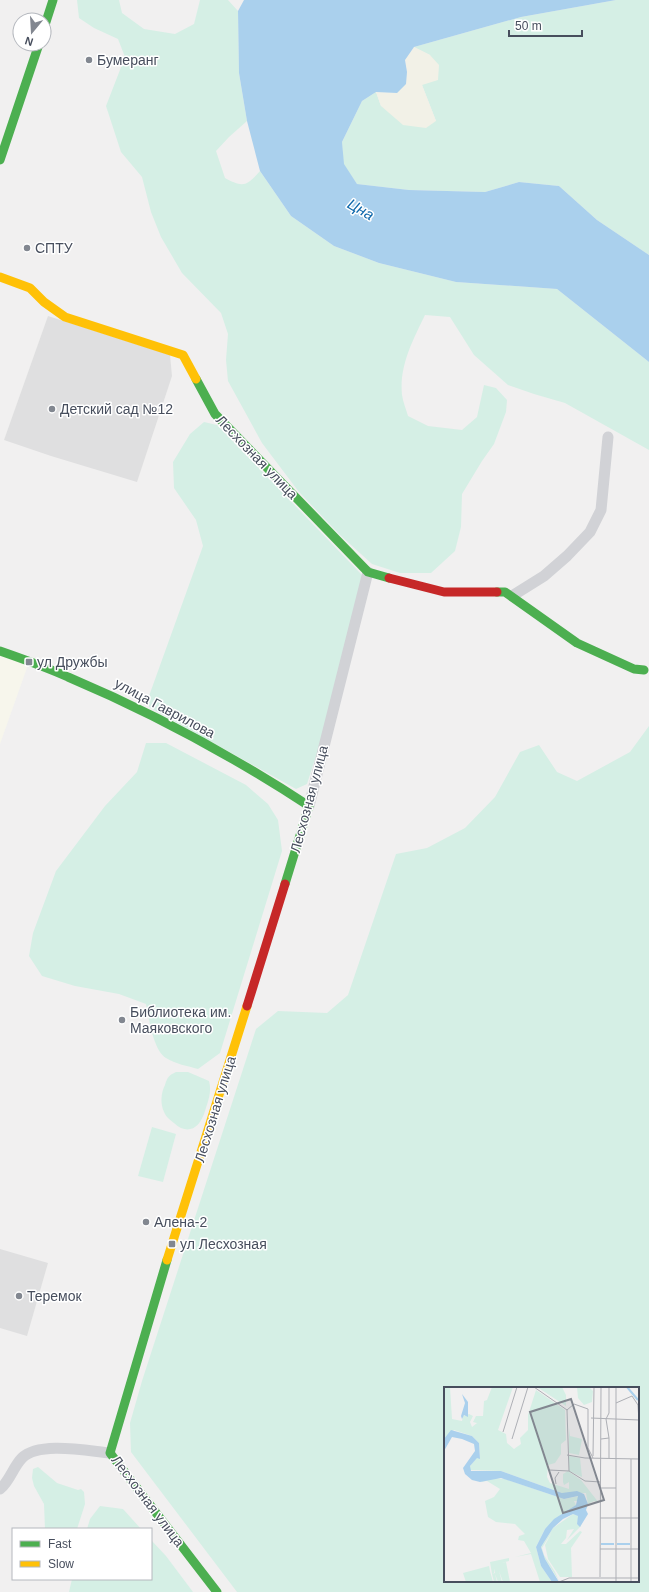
<svg xmlns="http://www.w3.org/2000/svg" width="649" height="1592" viewBox="0 0 649 1592" font-family="Helvetica,sans-serif">
<rect width="100%" height="100%" fill="#f1f0f0"/>
<polygon fill="#f7f6ec" points="0,651 29,662 0,744"/>
<g fill="#dfdfe0">
<polygon points="48,316 170,355 172,376 137,482 51,456 4,440"/>
<polygon points="0,1249 48,1263 27,1336 0,1328"/>
</g>
<g fill="#d5efe5" fill-rule="evenodd">
<path d="M77,0H119L122,13L144,29L175,34L194,24L200,0H228L238,11L239,73L247,121L229,137L216,151L225,178C243,188 247,186 260,171L291,216L334,246L379,263L456,282L557,289L649,362V450L565,403L534,394L508,385L474,355L450,317L425,315C413,340 399,366 402,395C403,402 406,409 408,416L428,426L462,430L477,417L484,385L496,388L507,400L506,412L494,444L482,461L462,494L461,527L455,551L431,573H400L372,564L340,535L299,492L262,443L228,381L226,360L228,334L221,313L182,273L161,237L151,212L142,177L121,152L106,106L125,57L118,39L94,28L79,18Z"/>
<polygon points="616,0 649,0 649,255 597,220 559,186 519,182 485,192 409,190 357,184 343,164 342,142 362,101 376,92 381,106 436,121 422,85 430,55 414,47 521,17"/>
<polygon points="204,422 217,425 362,575 367,597 307,784 296,789 149,707 149,696 203,546 196,520 174,488 173,462 190,434"/>
<path d="M649,726V1592H237L131,1452L130,1423L142,1381L256,1029L278,1011L327,1013L348,995L396,854L427,848L465,828L495,797L520,752L539,745L557,772L577,781L630,752ZM445,1388H638V1581H445Z"/>
<path d="M146,743H166L246,785L268,804L278,820L282,851L220,1053L198,1069C188,1066 175,1064 166,1058C153,1050 149,1018 146,1004L119,994L75,986L42,976L29,956L33,933L56,871L105,806L137,772Z"/>
<path d="M176,1072H188L209,1081C212,1092 208,1101 205,1111C200,1128 188,1136 174,1123C170,1120 166,1117 164,1112C160,1103 161,1093 165,1085C167,1078 169,1075 176,1072Z"/>
<polygon points="152,1127 176,1134 163,1182 138,1176"/>
<polygon points="38,1467 57,1483 78,1490 81,1489 84,1492 85,1504 77,1529 45,1529 44,1504 34,1486 32,1478 33,1469"/>
<polygon points="100,1506 123,1509 141,1529 87,1529 90,1519"/>
<polygon points="151,1540 166,1556 193,1592 69,1592 72,1579 151,1579"/>
</g>
<polygon fill="#f2f1e7" points="414,47 430,55 439,65 438,80 422,85 436,121 426,128 403,125 381,106 376,92 397,93 407,72 405,59"/>
<polygon fill="#aad0ed" points="244,0 616,0 521,17 414,47 405,60 407,72 406,84 397,93 376,92 362,101 342,142 344,164 357,184 409,190 485,192 519,182 559,186 597,220 649,255 649,362 557,289 456,282 379,263 334,246 291,216 260,171 247,121 239,73 238,11"/>
<g fill="none" stroke-linecap="round" stroke-linejoin="round">
<g stroke="#d1d2d6" stroke-width="11">
<polyline points="512,596 544,576 567,556 590,532 601,510 608,437"/>
<polyline points="309,806 368,572"/>
<path d="M0,1489C10,1481 13,1467 22,1458C39,1441 88,1451 110,1453"/>
</g>
<g stroke="#4caf50" stroke-width="9">
<polyline points="44,28 53,0"/>
<polyline points="0,160 39,44"/>
<polyline points="196,379 215,414 368,572 389,578"/>
<polyline points="497,592 505,592 577,643 634,669 644,670"/>
<path d="M0,651C23,659 46,667 68,677C151,712 234,757 309,806L285,884"/>
<polyline points="167,1260 110,1453 217,1592"/>
</g>
<g stroke="#ffc107" stroke-width="9">
<polyline points="0,277 30,288 44,302 65,317 183,355 196,379"/>
<polyline points="167,1260 247,1006"/>
</g>
<g stroke="#c62828" stroke-width="9">
<polyline points="389,578 444,592 497,592"/>
<polyline points="247,1006 285,884"/>
</g>
</g>
<g fill="#828790" stroke="#fff" stroke-width="1.5">
<circle cx="89" cy="60" r="4"/>
<circle cx="27" cy="248" r="4"/>
<circle cx="52" cy="409" r="4"/>
<rect x="25" y="658" width="8" height="8" rx="2"/>
<circle cx="122" cy="1020" r="4"/>
<circle cx="146" cy="1222" r="4"/>
<rect x="168" y="1240" width="8" height="8" rx="2"/>
<circle cx="19" cy="1296" r="4"/>
</g>
<g text-anchor="middle" dominant-baseline="central" stroke-width="3" stroke-linejoin="round" paint-order="stroke">
<g font-size="14" fill="#474e5d" stroke="#fff" text-anchor="start">
<text x="97" y="60">Бумеранг</text>
<text x="35" y="248">СПТУ</text>
<text x="60" y="409">Детский сад №12</text>
<text x="37" y="662">ул Дружбы</text>
<text x="130" y="1012">Библиотека им.<tspan x="130" dy="16">Маяковского</tspan></text>
<text x="154" y="1222">Алена-2</text>
<text x="180" y="1244">ул Лесхозная</text>
<text x="27" y="1296">Теремок</text>
</g>
<g font-size="14" fill="#474e5d" stroke="#fff">
<text transform="translate(257 457) rotate(46)">Лесхозная улица</text>
<text transform="translate(165 708) rotate(28)">улица Гаврилова</text>
<text transform="translate(309 799) rotate(-75)">Лесхозная улица</text>
<text transform="translate(215 1109) rotate(-73)">Лесхозная улица</text>
<text transform="translate(148 1501) rotate(53)">Лесхозная улица</text>
</g>
<g font-size="15" font-style="italic" fill="#0d67ab" stroke="#fff">
<text transform="translate(361 209) rotate(30)">Цна</text>
</g>
</g>
<g transform="translate(444 1387)">
<rect width="195" height="195" fill="#f1f0f0"/>
<path d="M0,0H6L8,32L18,34L19,29L25,27L29,29L26,35L28,40L33,36L40,38L29,35L32,29H39L40,14L43,13L48,0H69L54,43L62,47L63,56L70,62L77,57L76,51L84,43V28L92,3L121,23L122,53L117,57V67L111,76L104,78L103,90L106,96L125,102V95L120,98L119,95V87L124,84L137,93L155,116L150,114L144,117L142,106H118L57,84L26,83V79L34,69L36,72L35,56L28,49L10,43L0,52ZM93,0H118L122,8V19ZM133,0H145L149,4L148,15L140,18L134,11ZM125,41L126,49L138,52L135,68L125,66ZM125,69L136,71L138,90L125,84ZM47,91L61,92L120,112L135,109L134,114H130L132,118L101,142L92,160L97,179L108,195H96L87,167L71,170L87,166L80,154L74,153L75,149L81,147L71,137L52,135L44,130L41,114L50,110L56,102L43,94L36,95ZM129,127L135,129L133,137L137,139L123,153L130,142L123,143L122,151L117,157H122L136,144L138,145L127,161L128,190H116L104,172L101,158L108,145L98,161L100,168L111,185L115,194L101,172L97,160L109,141ZM65,171V174L57,176L62,175L66,195H59L55,184L58,195H54L51,187L53,195H50L48,187L51,186L50,182V186L48,187L46,175ZM45,179L46,184L43,185L46,184L49,195H22L19,186Z" fill="#d5efe5"/>
<path d="M18,7L24,15V30L20,28L18,32L17,29L21,16ZM7,43L28,49L35,56L36,72L33,71L26,79L27,84H57L118,106L133,104L140,107L144,117L142,123L144,127L136,140L133,137L134,129L129,127L119,132L109,141L97,160L101,172L115,195H108L97,179L92,160L101,142L110,132L132,118L134,109L120,112L57,91L36,95L28,93L21,87L19,81L31,64L30,57L18,52L8,50L0,64V52Z" fill="#aad0ed"/>
<path fill="none" stroke="#aad0ed" stroke-width="2" d="M183,0L194,13M157,157H170M173,157H186"/>
<path fill="none" stroke="#adafb5" stroke-width="1" d="M90,0L123,23M165,0V26L162,32L165,51M172,16L188,9L194,18L195,35M123,23L130,17L144,22V61L149,71M123,23L125,84M147,31L195,33M59,45L73,0M68,52L84,0M157,52L165,51V71M123,68L141,71L195,72M149,69L150,0M195,72V37M105,83L125,84L141,94L157,95M112,97L111,91L115,85M156,101H172M156,131H195M156,162H195M156,190L157,0M115,195L125,191H195M172,195V0M187,195V72"/>
<path fill="#828790" fill-opacity="0.15" stroke="#828790" stroke-width="2" d="M127,12L160,113L119,126L86,25Z"/>
<rect width="195" height="195" fill="none" stroke="#474e5d" stroke-width="2"/>
</g>
<rect x="12" y="1528" width="140" height="52" fill="#ffffff" stroke="#b5b8be"/>
<rect x="20" y="1541" width="20" height="6" fill="#4caf50" stroke="#b5b8be"/>
<text x="48" y="1548" font-size="12" fill="#474e5d">Fast</text>
<rect x="20" y="1561" width="20" height="6" fill="#ffc107" stroke="#b5b8be"/>
<text x="48" y="1568" font-size="12" fill="#474e5d">Slow</text>
<g transform="translate(32 32) rotate(198)"><circle r="19" fill="#ffffff" stroke="#b5b8be"/>
<path d="M0-3L7 15L0 10L-7 15Z" fill="#828790"/>
<text y="-6" font-size="11" font-weight="bold" text-anchor="middle" fill="#474e5d">N</text>
</g>
<path d="M509 30v6h73v-6" fill="none" stroke="#474e5d" stroke-width="2"/>
<text x="515" y="30" font-size="12" fill="#474e5d" stroke="#ffffff" stroke-width="3" paint-order="stroke">50 m</text>
</svg>
